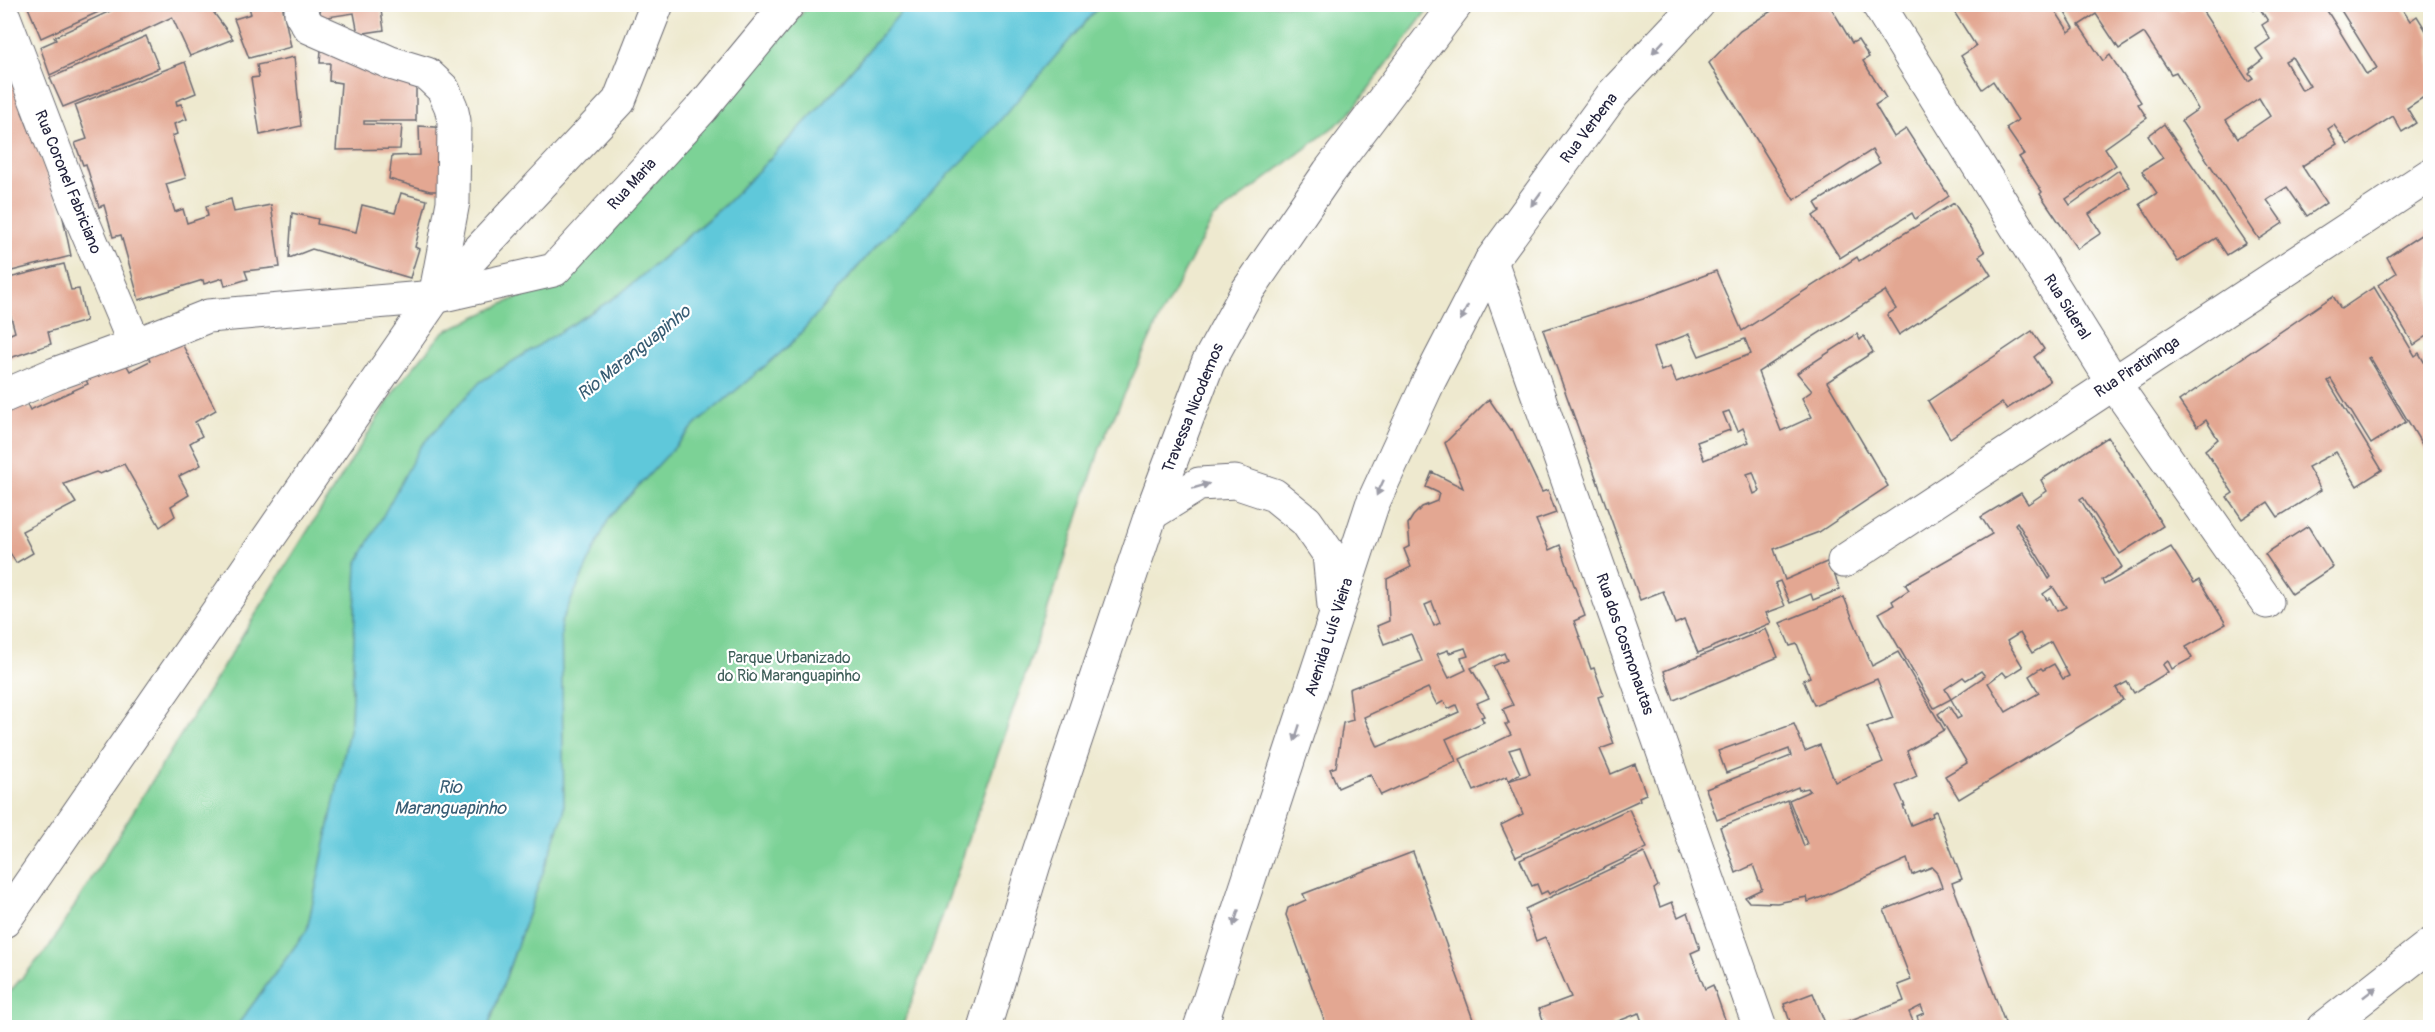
<svg xmlns="http://www.w3.org/2000/svg" width="2435" height="1032" viewBox="0 0 2435 1032" font-family="Pangolin,sans-serif">
<rect width="100%" height="100%" fill="#fff"/>
<filter id="ink" filterUnits="userSpaceOnUse"><feTurbulence type="fractalNoise" baseFrequency=".0167" numOctaves="2"/><feDisplacementMap in="SourceGraphic" scale="12" xChannelSelector="R" yChannelSelector="G"/><feConvolveMatrix kernelMatrix="1 2 1 2 8 2 1 2 1" color-interpolation-filters="sRGB"/></filter>
<filter id="wash" filterUnits="userSpaceOnUse"><feTurbulence type="fractalNoise" baseFrequency=".008" numOctaves="4" result="noise"/><feDisplacementMap in="SourceGraphic" scale="24" xChannelSelector="R" yChannelSelector="G"/><feGaussianBlur stdDeviation="1.35" result="paint"/><feColorMatrix in="noise" values="0 0 0 0 0 0 0 0 0 0 0 0 0 0 0 0 0 1.4 0 .05"/><feComposite in="paint" operator="in"/></filter>
<g filter="url(#wash)">
<rect width="100%" height="100%" fill="#eee9cf"/>
<g fill="#7bd296" stroke="#4e7a68" stroke-width="1.5">
<polygon points="809,5 907,5 818,109 731,199 619,295 480,382 357,564 351,721 307,930 236,1027 5,1028 5,997 49,947 397,387 443,332 559,278 599,246"/>
<polygon points="1100,5 1431,5 1349,115 1213,219 1160,317 1101,445 1061,571 931,949 902,1027 488,1028 564,813 561,622 609,518 696,424 790,345 876,246 1074,35"/>
</g>
<polygon fill="#5ec8da" stroke="#40758a" stroke-width="1.5" points="907,5 1100,5 976,148 876,246 790,345 696,424 609,518 561,622 564,813 488,1027 236,1027 307,930 351,721 357,564 420,447 480,382 619,295 726,204 818,109"/>
<g id="blocks">
<g fill="#e3a792" fill-rule="evenodd">
<polygon points="125,4 233,4 214,13 233,39 190,56 172,17 50,75 40,47 56,40 54,37"/>
<polygon points="248,4 272,4 273,7 282,4 291,47 249,58 234,19 251,14"/>
<polygon points="319,4 380,4 384,30 358,34 354,13 321,18"/>
<polygon points="1782,4 1829,4 1852,43 1858,40 1869,57 1863,61 1886,98 1875,105 1894,137 1906,129 1949,196 1915,219 1912,213 1840,258 1813,216 1820,211 1815,203 1880,163 1872,150 1794,200 1709,63 1740,31"/>
<path d="M1949,4H2051L2069,32L2074,28L2060,4H2177L2180,10L2188,4H2198L2248,81L2253,78L2249,73L2251,71L2250,69L2263,59L2256,49L2270,39L2262,25L2268,21L2259,7L2253,10L2249,4H2323L2366,74L2377,68L2337,4H2399L2410,21L2417,16L2430,37V93L2407,108L2416,123L2402,132L2393,116L2348,145L2334,125L2328,129L2337,144L2302,166L2326,203L2307,216L2287,187L2267,200L2283,223L2259,239L2181,121L2198,109L2176,72L2171,74L2144,33L2119,49L2096,14L2079,25L2103,61L2110,55L2141,102L2138,104L2147,118L2105,148L2116,165L2066,199L2070,205L2119,170L2130,187L2089,214L2101,233L2077,249L2040,194L2042,192L2019,157L2024,154L2006,128L2018,120L1993,81L1982,89L1961,56L1976,46ZM2292,57L2310,86L2302,90L2285,61ZM2259,98L2270,116L2238,138L2226,120Z"/>
<polygon points="27,5 114,5 41,38"/>
<polygon points="146,36 159,68 63,107 50,78"/>
<polygon points="321,50 416,72 416,121 364,121 364,124 402,125 400,149 336,150 341,83 329,81 330,63 320,63"/>
<polygon points="294,57 301,126 260,135 251,78 259,77 257,65"/>
<polygon points="185,62 196,93 176,101 177,105 181,104 187,119 174,124 177,134 172,136 186,178 166,184 175,212 183,209 187,223 208,216 206,206 231,199 234,212 271,205 280,267 245,271 248,279 225,286 223,278 204,284 203,280 139,300 121,235 113,237 104,205 99,207 86,164 83,165 75,143 87,139 75,105"/>
<polygon points="4,71 28,108 22,112 61,208 71,256 4,273"/>
<polygon points="2164,124 2246,243 2227,255 2216,238 2178,262 2140,204 2157,193 2142,171 2163,158 2148,136"/>
<polygon points="419,126 449,128 449,191 430,191 389,179 392,156 420,155"/>
<polygon points="401,193 427,200 415,247 419,249 410,278 312,249 289,258 292,213 318,219 317,224 356,232 362,205 395,213"/>
<path d="M1954,203L1985,252L1979,256L1991,275L1899,335L1887,315L1896,309L1885,291L1758,372L1781,431L1812,417L1802,398L1812,391L1797,373L1857,334L1860,340L1864,336L1873,352L1827,382L1888,486L1819,532L1774,549L1785,580L1829,561L1840,589L1813,600L1811,594L1790,603L1780,581L1775,583L1785,606L1766,613L1771,623L1698,653L1684,620L1675,624L1663,591L1640,600L1543,330L1644,298L1716,271L1742,331L1857,257L1859,261ZM1689,334L1699,356L1745,339L1751,354L1676,382L1670,367L1661,371L1653,348ZM1729,411L1738,431L1743,428L1749,442L1704,460L1697,442L1730,430L1723,413ZM1753,472L1760,491L1754,494L1747,474Z"/>
<polygon points="2430,229 2430,334 2414,345 2378,285 2396,273 2387,257"/>
<polygon points="64,264 71,290 79,289 86,321 48,332 51,344 7,359 4,352 4,332 6,336 15,332 11,317 5,319 5,279"/>
<polygon points="2374,287 2415,356 2419,353 2430,372 2430,399 2427,401 2430,406 2430,458 2370,357 2368,358 2406,422 2371,444 2331,379 2328,381 2382,470 2357,486 2336,452 2308,467 2321,490 2278,517 2268,502 2242,519 2227,497 2233,493 2205,450 2218,439 2206,420 2197,427 2179,401 2333,296 2341,309"/>
<polygon points="2032,331 2044,349 2034,357 2050,381 2007,409 2002,403 1950,438 1928,401"/>
<polygon points="176,332 216,410 195,422 202,436 190,443 201,465 179,476 189,495 171,506 175,516 160,527 124,464 100,474 96,472 64,484 76,503 22,531 33,553 16,563 4,543 4,410 25,400 30,410 88,384 84,376 122,357 130,371 150,361 144,347"/>
<path d="M1489,399L1510,430L1512,429L1542,492L1548,490L1556,513L1536,520L1549,550L1560,545L1585,616L1574,621L1591,669L1594,668L1604,695L1598,697L1614,744L1600,749L1611,774L1635,764L1646,794L1639,797L1640,800L1516,857L1501,825L1523,814L1507,776L1474,791L1460,759L1511,735L1505,724H1509L1503,709L1513,705L1493,666L1507,660L1504,653L1471,668L1489,698L1477,703L1484,716L1481,717L1484,722L1446,739L1456,761L1381,795L1370,774L1338,788L1330,769L1336,767L1343,723L1353,720L1349,689L1422,661L1411,634L1384,644L1377,626L1389,621L1387,579L1411,567L1404,549L1410,546L1408,524L1413,516L1422,507L1437,501L1439,493L1426,487L1432,472L1463,488L1445,443ZM1432,602L1440,623L1434,626L1425,605ZM1465,648L1468,656L1461,658L1466,670L1449,678L1437,654L1448,650L1449,653ZM1428,688L1437,705L1444,701L1448,709L1456,705L1459,712L1378,747L1364,717ZM1520,747L1530,774L1508,781L1520,773L1509,750Z"/>
<path d="M2108,437L2163,526L2120,554L2083,497L2080,499L2122,567L2102,580L2104,585L2171,547L2194,583L2199,580L2226,624L2186,647L2192,658L2172,669L2168,661L2163,665L2168,672L2134,693L2127,682L2116,688L2123,700L1959,799L1945,776L1967,763L1938,714L1949,706L1957,719L1961,717L1951,699L1985,676L1981,671L1966,680L1963,677L1945,689L1951,699L1934,708L1879,613L1894,605L1892,601L1909,590L1905,584L1992,534L1981,517L2021,493L2028,504L2047,491L2041,480ZM2017,522L2051,577L2049,579L2015,524ZM2053,587L2066,607L2057,611L2050,598L2047,600L2043,594ZM2020,633L2032,653L2051,642L2069,676L2063,679L2054,664L2043,670L2041,668L2029,676L2039,693L2006,712L1988,683L2003,672L2007,677L2023,667L2007,641Z"/>
<polygon points="2308,526 2333,567 2292,594 2265,554"/>
<polygon points="1844,597 1872,666 1898,652 1944,730 1907,751 1917,776 1896,786 1905,806 1903,806 1911,825 1933,816 1932,813 1936,811 1962,879 1952,883 2007,1028 1921,1028 1917,1016 1924,1013 1921,1006 1909,1012 1916,1028 1832,1028 1904,1001 1898,985 1911,980 1884,910 1942,887 1936,871 1932,867 1912,875 1907,859 1822,897 1808,902 1807,897 1777,903 1749,902 1745,897 1762,889 1753,865 1736,873 1720,827 1787,800 1804,846 1807,844 1789,800 1810,791 1808,788 1799,790 1798,787 1717,820 1706,789 1791,756 1789,749 1726,773 1718,751 1794,724 1805,751 1820,745 1835,782 1883,762 1867,727 1893,718 1877,679 1814,705 1803,680 1810,677 1797,644 1790,646 1780,623"/>
<polygon points="1766,629 1778,657 1674,700 1664,671"/>
<polygon points="1629,809 1647,848 1549,894 1547,891 1541,894 1537,884 1532,886 1520,860"/>
<polygon points="1413,852 1476,1028 1327,1028 1286,915 1288,908 1306,900 1303,894"/>
<polygon points="1644,853 1658,886 1654,889 1660,907 1672,902 1678,917 1688,912 1700,949 1691,953 1705,989 1713,985 1728,1028 1644,1028 1639,1013 1611,1024 1613,1028 1546,1028 1539,1009 1571,997 1545,937 1536,941 1525,909"/>
<polygon points="1813,993 1827,1028 1792,1028 1784,1004"/>
</g>
</g>
</g>
<g filter="url(#ink)">
<use href="#blocks" fill-opacity="0" stroke="#69686f" stroke-width="1.5"/>
<g fill="none" stroke-linecap="round" stroke-linejoin="round">
<g stroke="#69686f" stroke-width="35">
<g id="minor">
<polyline points="301,4 301,14 309,27 391,63 427,74 443,89 451,107 454,121 453,202 435,297"/>
<polyline points="1878,4 2113,382 2267,602"/>
<polyline points="4,17 75,203 135,345"/>
<polyline points="1491,261 1760,1028"/>
<polyline points="4,396 55,374 135,345 208,316 435,297 554,270 702,108 788,4"/>
<polyline points="1844,561 2430,175"/>
<polyline points="4,921 435,297 619,101 657,4"/>
</g>
</g>
<g stroke="#69686f" stroke-width="35">
<polyline id="secondary" points="984,1028 1034,864 1151,514 1208,363 1248,290 1329,172 1456,4"/>
</g>
<g stroke="#69686f" stroke-width="35">
<g id="primary">
<polyline points="1151,514 1199,484 1235,482 1274,495 1306,521 1329,554 1334,606"/>
<polyline points="1200,1028 1372,505 1429,381 1491,261 1613,94 1698,4"/>
<polyline points="2324,1028 2430,945"/>
</g>
</g>
<use href="#minor" stroke="#fff" stroke-width="33"/>
<use href="#secondary" stroke="#fff" stroke-width="33"/>
<use href="#primary" stroke="#fff" stroke-width="33"/>
</g>
<defs><path id="oneway-solid" d="M-6-.8H1V-3.2L6.5 0L1 3.2V.8H-6Z" transform="scale(1.5)"/></defs>
<g fill="#9c9ca7">
<use href="#oneway-solid" transform="translate(1658 47) rotate(133)"/>
<use href="#oneway-solid" transform="translate(1536 199) rotate(126)"/>
<use href="#oneway-solid" transform="translate(1464 313) rotate(117)"/>
<use href="#oneway-solid" transform="translate(1201 486) rotate(-16)"/>
<use href="#oneway-solid" transform="translate(1380 488) rotate(115)"/>
<use href="#oneway-solid" transform="translate(1297 733) rotate(108)"/>
<use href="#oneway-solid" transform="translate(1236 918) rotate(108)"/>
<use href="#oneway-solid" transform="translate(2370 992) rotate(-38)"/>
</g>
</g>
<g text-anchor="middle" dominant-baseline="central" stroke-width="4.5" stroke-linejoin="round" paint-order="stroke">
<g font-size="16" fill="#22223b" stroke="#fff">
<text transform="translate(1589 128) rotate(-53)">Rua Verbena</text>
<text transform="translate(68 182) rotate(68)">Rua Coronel Fabriciano</text>
<text transform="translate(632 184) rotate(-48)">Rua Maria</text>
<text transform="translate(2067 307) rotate(58)">Rua Sideral</text>
<text transform="translate(2137 367) rotate(-33)">Rua Piratininga</text>
<text transform="translate(1193 408) rotate(-68)">Travessa Nicodemos</text>
<text transform="translate(1329 637) rotate(-72)">Avenida Luís Vieira</text>
<text transform="translate(1625 644) rotate(71)">Rua dos Cosmonautas</text>
</g>
<g font-size="16" fill="#41605b" stroke="#fff">
<text x="789" y="658">Parque Urbanizado<tspan x="789" dy="18">do Rio Maranguapinho</tspan></text>
</g>
<g font-size="18" font-style="italic" fill="#375c73" stroke="#fff">
<text transform="translate(634 353) rotate(-39)">Rio Maranguapinho</text>
<text x="450" y="787">Rio<tspan x="450" dy="21">Maranguapinho</tspan></text>
</g>
</g>
<rect width="2435" height="1032" fill="none" stroke="#fff" stroke-width="24"/>
</svg>
